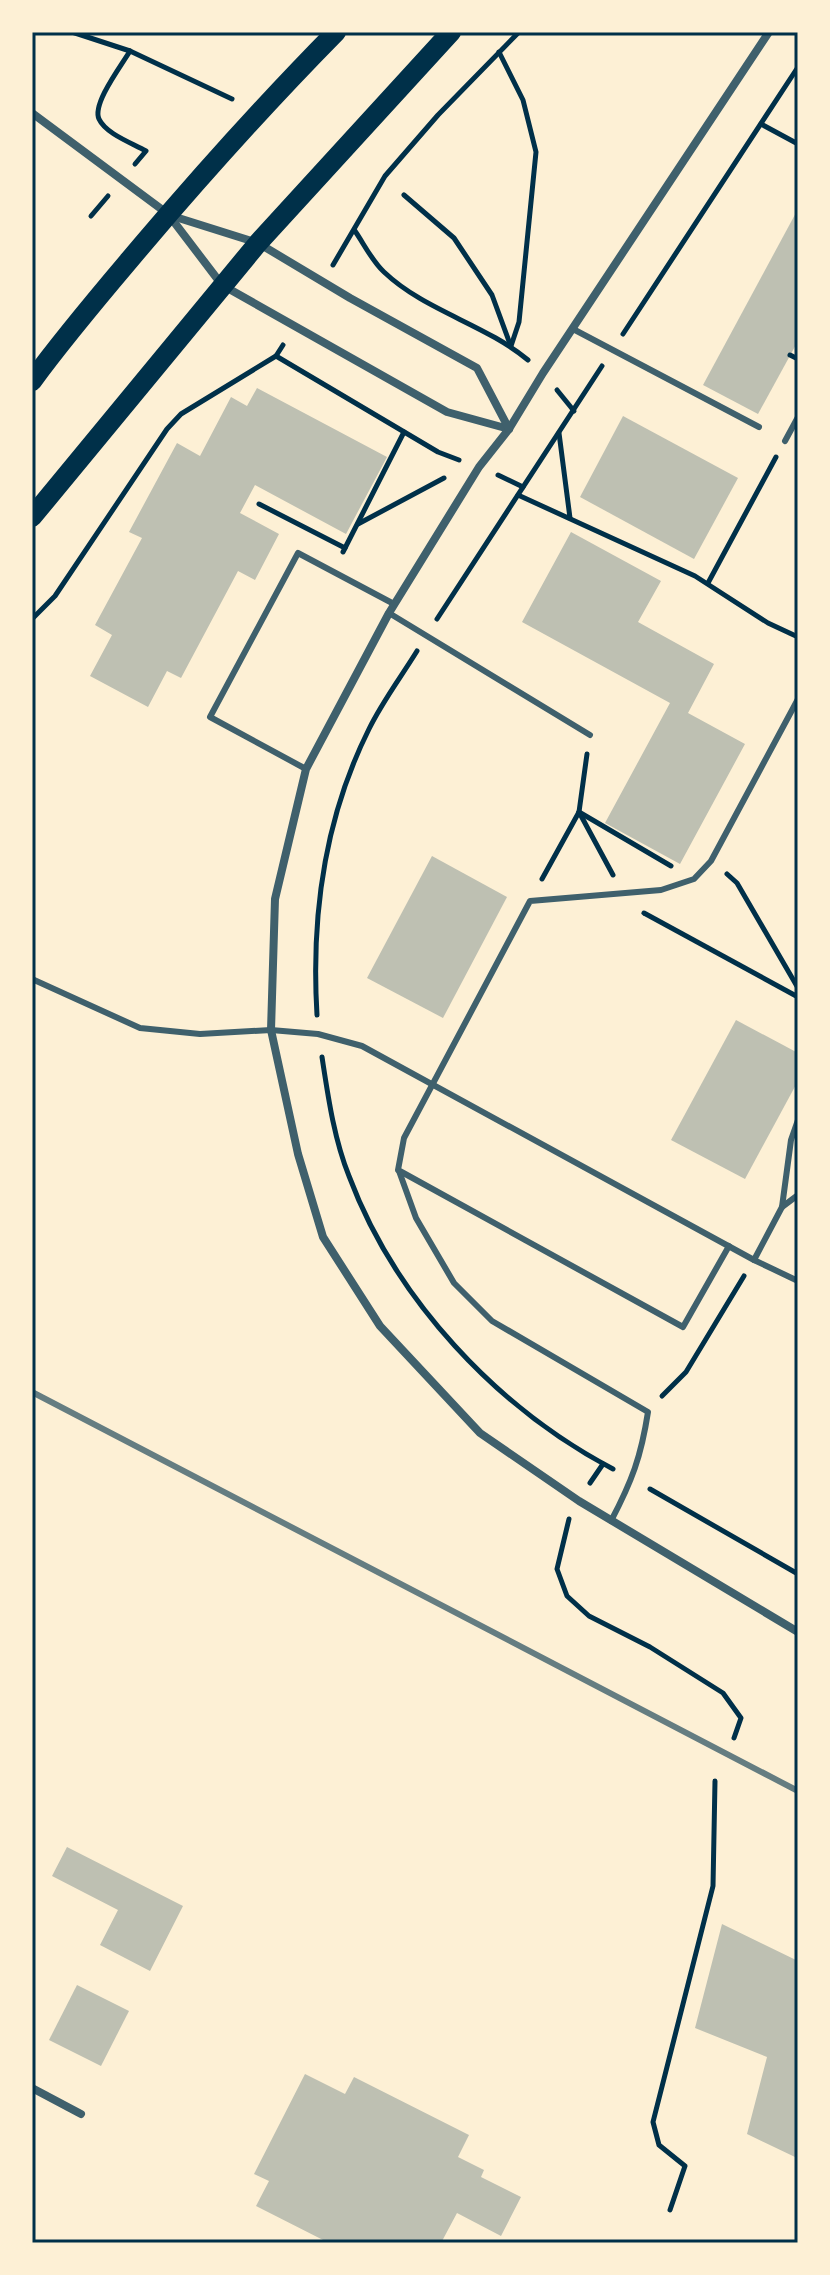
<svg xmlns="http://www.w3.org/2000/svg" width="830" height="2275" viewBox="0 0 830 2275" font-family="'Sofia Sans Condensed',sans-serif">
<rect width="100%" height="100%" fill="#fdf0d5"/>
<g fill="#bec0b2">
<polygon points="798,209 798,341 758,414 703,385"/>
<polygon points="257,388 387,457 346,534 255,485 240,513 279,534 255,580 238,571 181,678 167,671 148,707 90,676 112,635 95,625 142,538 129,532 177,443 200,456 231,397 247,406"/>
<polygon points="623,416 738,478 694,559 580,497"/>
<polygon points="571,532 661,581 638,622 714,664 688,713 745,744 680,864 605,823 670,703 522,622"/>
<polygon points="432,856 507,897 443,1018 367,978"/>
<polygon points="736,1020 798,1053 798,1081 745,1179 671,1140"/>
<polygon points="67,1847 183,1906 150,1971 100,1945 118,1910 52,1876"/>
<polygon points="722,1924 798,1961 798,2150 795,2157 747,2134 767,2057 695,2028"/>
<polygon points="77,1985 129,2011 101,2066 49,2040"/>
<polygon points="305,2074 345,2094 354,2077 469,2135 458,2157 484,2170 481,2177 521,2197 501,2236 457,2213 441,2243 329,2243 256,2206 269,2181 254,2174"/>
</g>
<g fill="none" stroke-linecap="round" stroke-linejoin="round">
<g stroke="#003049" stroke-width="5">
<polyline points="72,32 130,51 232,99"/>
<path d="M130,51C121,66 92,104 99,119C106,134 132,143 146,151L135,164"/>
<polyline points="499,52 523,100 536,152 519,322 511,346"/>
<polyline points="761,124 798,144"/>
<polyline points="404,195 454,238 492,295 510,344"/>
<polyline points="91,216 108,196"/>
<path d="M355,231C364,244 372,261 384,272C425,311 485,324 528,360"/>
<polyline points="333,265 385,176 438,115 519,32"/>
<polyline points="623,334 798,67"/>
<polyline points="790,355 798,359"/>
<polyline points="276,356 438,452 459,460"/>
<polyline points="557,390 574,411"/>
<polyline points="559,433 570,518"/>
<polyline points="498,475 523,487"/>
<polyline points="518,495 695,576 768,623 798,637"/>
<polyline points="259,504 345,548"/>
<polyline points="358,524 444,478"/>
<polyline points="343,552 404,432"/>
<polyline points="708,583 776,457"/>
<polyline points="32,619 55,596 167,429 181,414 276,356 283,345"/>
<polyline points="437,619 602,366"/>
<polyline points="579,812 613,875"/>
<polyline points="579,812 671,866"/>
<polyline points="727,874 737,883 798,988"/>
<polyline points="542,879 579,812 587,754"/>
<polyline points="644,913 798,997"/>
<path d="M317,1015C311,916 324,819 369,729C382,702 401,677 417,651"/>
<path d="M322,1057C328,1096 334,1139 349,1176C395,1299 497,1408 613,1469"/>
<polyline points="662,1396 686,1372 744,1276"/>
<polyline points="590,1483 603,1464"/>
<polyline points="650,1489 798,1574"/>
<polyline points="569,1519 557,1569 567,1596 589,1616 650,1647 723,1693 741,1718 734,1738"/>
<polyline points="670,2210 685,2166 659,2145 653,2122 713,1886 715,1781"/>
</g>
<g stroke="#3f606c" stroke-width="6">
<polyline points="573,329 759,427"/>
<polyline points="785,441 798,417"/>
<polyline points="389,613 590,735"/>
<polyline points="306,769 210,717 298,553 394,604"/>
<polyline points="32,979 140,1028 200,1034 271,1030 318,1034 362,1046 754,1260 798,1281"/>
<path d="M399,1171L416,1218L454,1283L492,1321L648,1412C641,1457 632,1481 611,1521"/>
<polyline points="782,1207 791,1140 798,1120"/>
<polyline points="729,1246 683,1327 398,1170 404,1138 530,901 661,890 694,879 711,861 798,699"/>
<polyline points="754,1260 782,1207 798,1195"/>
</g>
<g stroke="#3f606c" stroke-width="8">
<polyline points="769,32 543,373 509,429 479,467 389,613 306,769 275,899 271,1030 298,1154 323,1237 380,1326 480,1433 579,1501 798,1632"/>
<polyline points="32,113 168,214 222,285 447,412 509,429"/>
<polyline points="169,215 258,243 350,298 477,368 509,429"/>
<polyline points="32,2088 81,2114"/>
</g>
<g stroke="#003049" stroke-width="20">
<path d="M32,381C67,333 105,289 143,244C205,171 269,100 336,32"/>
<polyline points="32,517 258,243 451,32"/>
</g>
<polyline stroke="#657d81" stroke-width="6" points="32,1392 798,1791"/>
</g>
<rect width="830" height="2275" fill="none" stroke="#fdf0d5" stroke-width="68"/>
<rect x="34" y="34" width="762" height="2207" fill="none" stroke="#003049" stroke-width="3"/>
</svg>
